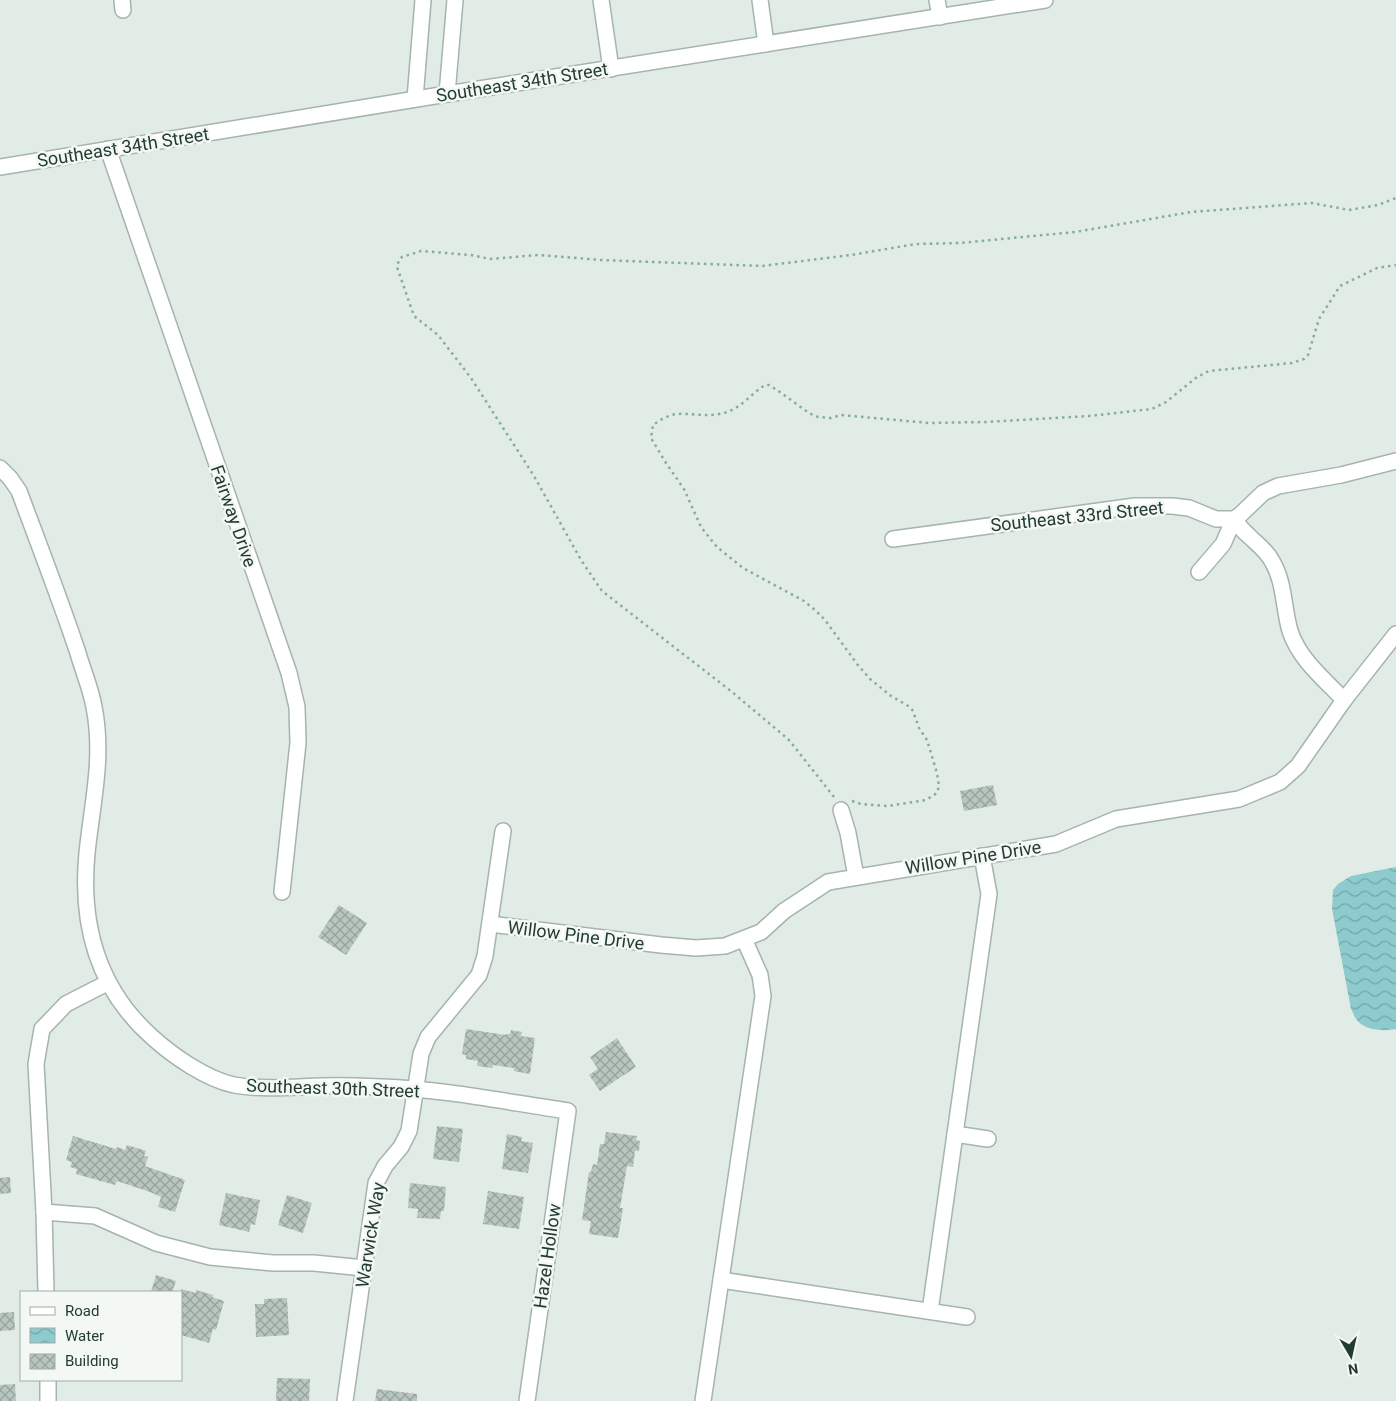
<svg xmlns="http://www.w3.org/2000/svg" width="1396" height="1401" viewBox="0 0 1396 1401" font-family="Roboto,sans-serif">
<defs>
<pattern id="water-waves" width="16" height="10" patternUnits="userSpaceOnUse" patternTransform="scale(1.25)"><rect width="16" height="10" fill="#8dcbce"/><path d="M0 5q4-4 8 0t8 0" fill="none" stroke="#73a6a8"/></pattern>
<pattern id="building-cross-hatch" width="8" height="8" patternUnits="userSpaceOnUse" patternTransform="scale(1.25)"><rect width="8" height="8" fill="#b8c6bf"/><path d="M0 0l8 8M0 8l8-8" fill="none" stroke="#95a29c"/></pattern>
</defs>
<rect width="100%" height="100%" fill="#e2ece6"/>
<path fill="url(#water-waves)" d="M1396,867V1029C1384,1031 1365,1031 1357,1020C1354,1017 1353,1012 1351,1009L1332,909L1333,890L1338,884L1351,876Z"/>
<g fill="url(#building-cross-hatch)">
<polygon points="993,785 997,805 964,811 960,791"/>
<polygon points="339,905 367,923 346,955 318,937"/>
<polygon points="466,1029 506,1035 506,1034 510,1034 511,1030 522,1032 521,1036 535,1038 530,1074 514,1071 514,1068 493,1065 492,1068 477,1066 478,1061 466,1059 466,1055 462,1054"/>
<polygon points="617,1038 636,1067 600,1091 589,1075 598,1069 590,1057"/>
<polygon points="437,1126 463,1129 459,1162 433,1159"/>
<polygon points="606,1132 637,1136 636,1140 640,1141 639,1151 635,1151 633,1167 627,1166 620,1208 623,1208 618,1238 589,1234 591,1221 582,1220 589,1172 591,1172 593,1164 597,1165 600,1144 604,1144"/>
<polygon points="507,1134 522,1137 521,1141 533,1143 528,1173 502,1169"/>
<polygon points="73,1136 116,1149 117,1147 125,1150 127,1145 146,1151 144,1156 148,1157 145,1166 185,1180 175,1212 158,1207 161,1197 150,1192 117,1181 115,1185 76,1174 77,1169 70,1167 72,1162 66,1160"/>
<polygon points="10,1177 11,1193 0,1194 0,1178"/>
<polygon points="410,1183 446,1187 444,1211 441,1211 440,1219 417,1218 418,1209 408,1208"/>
<polygon points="488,1191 524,1197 519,1229 483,1224"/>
<polygon points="226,1193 260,1200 255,1225 251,1224 249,1232 219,1225"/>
<polygon points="287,1195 312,1203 303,1233 278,1225"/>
<polygon points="156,1275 176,1281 172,1292 151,1292"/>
<polygon points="181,1289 196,1293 196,1290 213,1295 212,1297 224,1301 216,1330 213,1329 209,1343 181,1335"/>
<polygon points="287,1298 289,1335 256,1337 255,1304 264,1304 264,1299"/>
<polygon points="14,1312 15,1330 0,1331 0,1313"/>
<polygon points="277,1378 310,1379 309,1401 276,1401"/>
<polygon points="15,1384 16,1401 0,1401 0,1385"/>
<polygon points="377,1389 417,1394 417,1401 375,1401"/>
</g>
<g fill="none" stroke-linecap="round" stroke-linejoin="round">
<g stroke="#a5b4ac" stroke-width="18">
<g id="minor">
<polyline points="122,0 123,10"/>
<polyline points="601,0 611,69"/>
<polyline points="760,0 766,44"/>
<polyline points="937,0 940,17"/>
<polyline points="447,94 455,0"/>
<polyline points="415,99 423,0"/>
<polyline points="108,149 289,673 297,707 298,743 282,892"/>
<polyline points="0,167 447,94 1045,0"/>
<path d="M0,468L10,478L19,491C39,545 60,599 78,653C83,671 91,689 94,707C104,757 92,804 87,853C80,925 97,988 152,1037C173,1056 206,1079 234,1085C263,1090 292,1087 321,1086C341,1085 361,1086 382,1087C444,1089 506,1102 568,1111L527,1401"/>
<polyline points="893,539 1135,506 1172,506 1189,508 1216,519 1234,519 1240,515 1263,493 1278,486 1341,475 1396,461"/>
<path d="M1199,572L1223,544L1234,519C1238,525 1243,531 1249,536C1257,544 1266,550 1272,561C1285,583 1283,607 1290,631C1299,659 1324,679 1344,700"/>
<polyline points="841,810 848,833 856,877"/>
<polyline points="490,924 661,945 696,948 725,946 761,932 784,911 828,882 1056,844 1116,819 1239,799 1280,782 1298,766 1344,700 1396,634"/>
<polyline points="955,1134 988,1139"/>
<polyline points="44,1212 95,1216 156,1243 210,1257 273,1263 314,1263 364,1268"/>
<polyline points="721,1280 967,1317"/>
<polyline points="46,1292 44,1212 36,1064 42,1029 66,1004 107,983"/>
<polyline points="930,1311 989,894 982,856"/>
<polyline points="48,1380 48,1401"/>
<polyline points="345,1401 376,1183 385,1166 401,1147 409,1131 421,1054 428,1037 479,975 485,956 503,831"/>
<polyline points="703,1401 763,996 760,975 744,939"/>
</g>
</g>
<g stroke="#84ad9c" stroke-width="2.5" stroke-dasharray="2.5 4" stroke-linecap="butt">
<polyline points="834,797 789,740 782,734 732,692 602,591 581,560 534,476 471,378 438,335 414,316 397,267 399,260 402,257 421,251 471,255 490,259 538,255 601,260 762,266 851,255 916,244 960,243 1075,232 1191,212 1312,203 1349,210 1378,205 1396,198"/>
<path d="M852,801L861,804L888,806L926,800L937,793L939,786L937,773L927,740L919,728L913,711L910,707L891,696L870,679L857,664L825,620L815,610L804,601L743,568L717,547L701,527L684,489L666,463L651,438L653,425C660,420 668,415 677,414C694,413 710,418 727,412C742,407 752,393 765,385H769L777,390L809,413L818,417L831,418L841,415L929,423L986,422L1089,416L1152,409L1166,402L1197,377L1209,371L1292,363L1304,359L1308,355L1319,319L1340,286L1377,268L1396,265"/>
</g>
<use href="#minor" stroke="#fff" stroke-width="15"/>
</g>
<g text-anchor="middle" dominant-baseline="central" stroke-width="5" stroke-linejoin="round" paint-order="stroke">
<g font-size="18" fill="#233c32" stroke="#f3f8f5">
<text transform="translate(522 82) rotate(-9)">Southeast 34th Street</text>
<text transform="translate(123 147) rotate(-9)">Southeast 34th Street</text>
<text transform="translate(234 516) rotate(71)">Fairway Drive</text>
<text transform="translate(1077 516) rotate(-6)">Southeast 33rd Street</text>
<text transform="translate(973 857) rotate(-9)">Willow Pine Drive</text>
<text transform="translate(576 935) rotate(7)">Willow Pine Drive</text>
<text transform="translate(333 1088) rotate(2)">Southeast 30th Street</text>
<text transform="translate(370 1235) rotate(-81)">Warwick Way</text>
<text transform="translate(547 1256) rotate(-82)">Hazel Hollow</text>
</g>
</g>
<rect x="20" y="1291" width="162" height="90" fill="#f3f8f5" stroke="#a0ada7"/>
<rect x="30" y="1307" width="25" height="8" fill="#ffffff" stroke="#a0ada7"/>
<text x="65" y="1316" font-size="15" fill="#233c32">Road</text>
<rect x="30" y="1328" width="25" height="15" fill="url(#water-waves)" stroke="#a0ada7"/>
<text x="65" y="1341" font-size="15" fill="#233c32">Water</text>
<rect x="30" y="1354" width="25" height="15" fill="url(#building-cross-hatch)" stroke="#a0ada7"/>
<text x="65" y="1366" font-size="15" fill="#233c32">Building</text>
<g transform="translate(1351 1356) rotate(171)" stroke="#f3f8f5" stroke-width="4" paint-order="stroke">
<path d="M0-4L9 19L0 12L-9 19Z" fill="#233c32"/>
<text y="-8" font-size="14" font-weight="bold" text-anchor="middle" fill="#233c32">N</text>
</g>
</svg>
